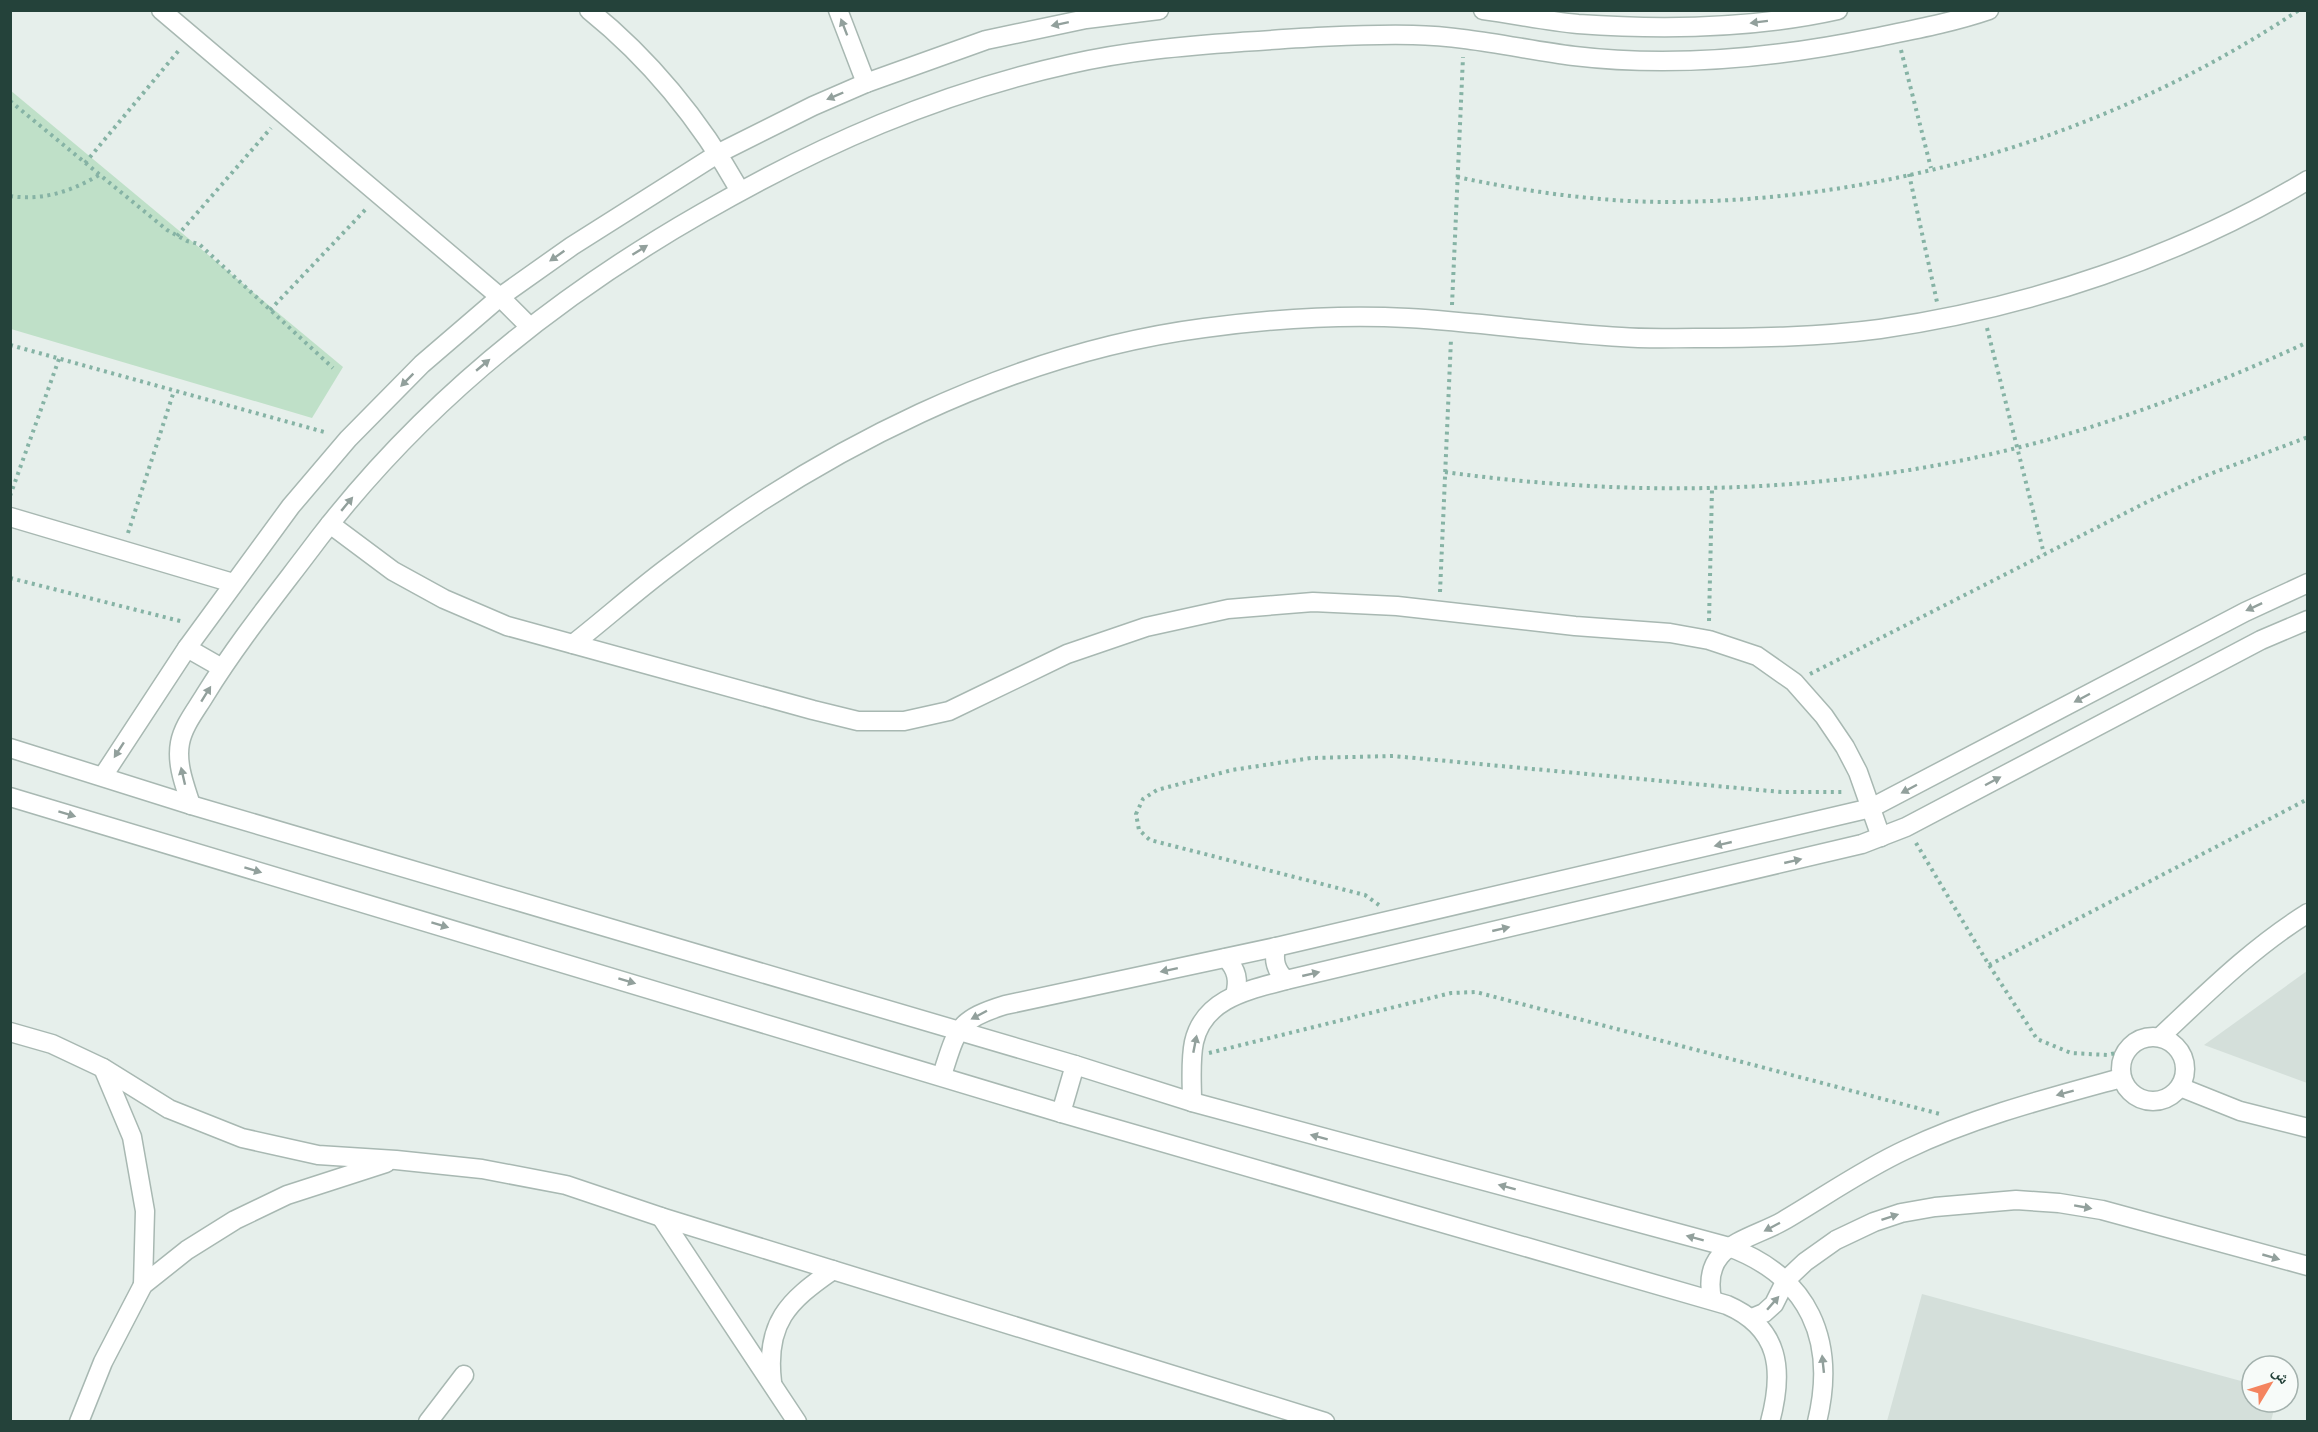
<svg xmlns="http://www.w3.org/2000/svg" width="2318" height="1432" viewBox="0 0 2318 1432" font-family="'Asap Condensed','Noto Naskh Arabic',sans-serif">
<rect width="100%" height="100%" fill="#e6efeb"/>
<g fill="#d4dfda">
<polygon points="2307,971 2307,1083 2204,1045"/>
<polygon points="1922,1294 2252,1384 2252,1402 2276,1402 2271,1421 1887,1421"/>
</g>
<polygon fill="#bfe0c8" points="10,90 343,367 312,418 11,329"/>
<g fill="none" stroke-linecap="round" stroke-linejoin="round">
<g stroke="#a8b8b2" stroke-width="21">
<g id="street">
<polyline points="161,10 500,297 529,326"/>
<path d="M589,10C651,60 701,122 740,191"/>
<polyline points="838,10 866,83"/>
<path d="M1483,10C1514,14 1546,21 1578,24C1664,30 1753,29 1838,10"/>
<polyline points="10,517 233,583"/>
<polyline points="330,524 393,571 444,599 507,626 813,710 858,721 904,721 949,711 1067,654 1146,627 1228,609 1313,602 1397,606 1575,626 1670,633 1709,640 1757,656 1794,682 1824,716 1845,747 1858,772 1881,837"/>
<path d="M573,644C605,619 635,592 667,568C820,450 1011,353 1204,328C1271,319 1340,314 1408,318C1479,322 1550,333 1621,337C1645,339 1670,338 1695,338C1757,338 1819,337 1880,329C2028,308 2180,257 2308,180"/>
<polyline points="187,648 222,668"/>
<path d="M10,748L191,805L1075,1065L1192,1102L1729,1247C1809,1277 1837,1340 1817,1422"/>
<polyline points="103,776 187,648 291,506 348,439 422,364 500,297 572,246 719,153 813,106 866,83 986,40 1086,19 1159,10"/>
<path d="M10,797L1061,1113L1727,1305C1780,1328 1784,1370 1770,1422"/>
<path d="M191,805C185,786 176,764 180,743C183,726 196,710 205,695C239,640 280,590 319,538C423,403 555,297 702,213C820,145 938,93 1070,64C1127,51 1184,46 1241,42C1299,38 1356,34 1413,35C1468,36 1520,49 1574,56C1674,68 1775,58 1873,38C1912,30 1951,23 1989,10"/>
<path d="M1276,947C1273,961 1276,971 1286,980"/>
<path d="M1226,958C1237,970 1239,980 1235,995"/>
<polyline points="10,1032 52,1044 103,1068 169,1109 242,1138 318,1155 396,1160 482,1169 566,1185 661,1217 1325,1422"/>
<circle cx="2153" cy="1069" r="32"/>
<path d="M2160,1037C2207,993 2253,947 2308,913"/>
<polyline points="103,1068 132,1137 145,1211 143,1285"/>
<path d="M942,1075C957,1030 956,1020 1005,1005L1276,947L1871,808L2245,612L2308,583"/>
<polyline points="2180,1087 2240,1111 2308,1128"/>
<path d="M1192,1102C1192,1083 1190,1061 1194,1042C1204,998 1249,990 1286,980L1862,844L1906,827L2261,640L2308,620"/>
<polyline points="1061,1113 1075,1065"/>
<polyline points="661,1217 797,1422"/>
<path d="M1712,1299C1709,1284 1709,1269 1720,1256C1733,1240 1764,1232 1783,1221C1824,1197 1862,1170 1905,1150C1974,1117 2048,1098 2121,1078"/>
<polyline points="1752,1318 1764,1313 1774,1304 1786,1280 1805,1262 1836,1240 1874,1222 1901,1213 1935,1207 2016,1200 2059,1203 2102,1210 2308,1266"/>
<path d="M772,1382C765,1323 788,1301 833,1270"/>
<polyline points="79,1422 103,1362 143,1285 187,1250 235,1220 287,1195 386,1163"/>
<polyline points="428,1422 464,1375"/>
</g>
</g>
<g stroke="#86b3a5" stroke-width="4" stroke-dasharray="3 4.5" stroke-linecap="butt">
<polyline points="1901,50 1931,168"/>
<polyline points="10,101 167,230 187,241 199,244 333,368"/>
<polyline points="85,163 180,49"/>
<polyline points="1909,174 1937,302"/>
<path d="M1457,177C1524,191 1591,201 1660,202C1884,203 2112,135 2299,10"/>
<path d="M10,196C43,201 72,191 99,175"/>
<polyline points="177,236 271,128"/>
<polyline points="1452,305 1463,57"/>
<polyline points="270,310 366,209"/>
<polyline points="1987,328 2044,554"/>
<polyline points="10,345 328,433"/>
<path d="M1445,472C1662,502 1886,493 2097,425C2169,402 2239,374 2308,342"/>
<polyline points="10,496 59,359"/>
<polyline points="128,533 174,391"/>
<polyline points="10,578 184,622"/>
<polyline points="1440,592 1451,339"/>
<polyline points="1709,621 1712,489"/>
<polyline points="1810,674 2149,501 2202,477 2308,437"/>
<polyline points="1916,843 1989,965 2037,1039 2071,1053 2107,1055 2125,1051"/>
<polyline points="1379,905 1365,895 1150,840 1139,830 1136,814 1143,799 1157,790 1232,770 1311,758 1393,756 1781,792 1844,792"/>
<polyline points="1989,965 2308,799"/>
<polyline points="1209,1053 1451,993 1476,992 1940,1114"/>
</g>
<use href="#street" stroke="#fff" stroke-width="18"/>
</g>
<defs><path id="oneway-solid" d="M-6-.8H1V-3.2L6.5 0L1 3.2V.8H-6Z" transform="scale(1.5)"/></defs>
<g fill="#92a09c">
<use href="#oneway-solid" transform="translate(1759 22) rotate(173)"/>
<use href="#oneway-solid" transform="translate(1060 24) rotate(168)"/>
<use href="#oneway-solid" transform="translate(844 27) rotate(-111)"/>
<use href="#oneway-solid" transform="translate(835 96) rotate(157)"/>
<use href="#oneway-solid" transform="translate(640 250) rotate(-32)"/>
<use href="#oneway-solid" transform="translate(557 256) rotate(145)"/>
<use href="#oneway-solid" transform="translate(483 365) rotate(-40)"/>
<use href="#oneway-solid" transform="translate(407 380) rotate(135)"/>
<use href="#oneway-solid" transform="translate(347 504) rotate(-50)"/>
<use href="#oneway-solid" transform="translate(2254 607) rotate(155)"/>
<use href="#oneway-solid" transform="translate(206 694) rotate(-58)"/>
<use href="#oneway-solid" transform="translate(2082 698) rotate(152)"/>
<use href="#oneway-solid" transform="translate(119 750) rotate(123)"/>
<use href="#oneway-solid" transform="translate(183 776) rotate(-103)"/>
<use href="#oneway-solid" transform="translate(1993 781) rotate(-28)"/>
<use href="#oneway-solid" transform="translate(1909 789) rotate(152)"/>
<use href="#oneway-solid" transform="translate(67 814) rotate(17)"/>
<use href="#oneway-solid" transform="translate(1723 844) rotate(167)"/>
<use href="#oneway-solid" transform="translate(1793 861) rotate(-13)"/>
<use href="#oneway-solid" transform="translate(253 870) rotate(17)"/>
<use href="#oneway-solid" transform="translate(440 925) rotate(17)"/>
<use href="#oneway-solid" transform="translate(1501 929) rotate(-13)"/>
<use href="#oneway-solid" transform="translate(1169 970) rotate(168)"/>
<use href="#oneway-solid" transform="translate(1311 974) rotate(-13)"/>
<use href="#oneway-solid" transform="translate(627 981) rotate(17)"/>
<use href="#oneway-solid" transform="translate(979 1015) rotate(152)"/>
<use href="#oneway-solid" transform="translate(1195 1044) rotate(-79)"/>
<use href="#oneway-solid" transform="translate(2065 1093) rotate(165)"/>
<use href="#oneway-solid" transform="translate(1319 1137) rotate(-165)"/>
<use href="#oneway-solid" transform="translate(1507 1187) rotate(-165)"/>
<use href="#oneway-solid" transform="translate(2083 1207) rotate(10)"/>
<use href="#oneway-solid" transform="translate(1890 1217) rotate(-18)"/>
<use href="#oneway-solid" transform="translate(1772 1227) rotate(152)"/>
<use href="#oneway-solid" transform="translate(1695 1238) rotate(-165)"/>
<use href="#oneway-solid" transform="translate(2271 1257) rotate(16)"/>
<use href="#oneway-solid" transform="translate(1773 1303) rotate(-49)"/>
<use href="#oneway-solid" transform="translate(1823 1364) rotate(-96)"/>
</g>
<rect width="2318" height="1432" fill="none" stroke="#24423a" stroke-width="24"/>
<g transform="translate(2270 1384) rotate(52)"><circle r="28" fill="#f7fbf9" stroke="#a3b1ad" stroke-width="1.5"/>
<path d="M0-4.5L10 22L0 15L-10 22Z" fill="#f4845f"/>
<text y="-9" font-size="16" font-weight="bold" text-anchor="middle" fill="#24423a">ش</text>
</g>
</svg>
